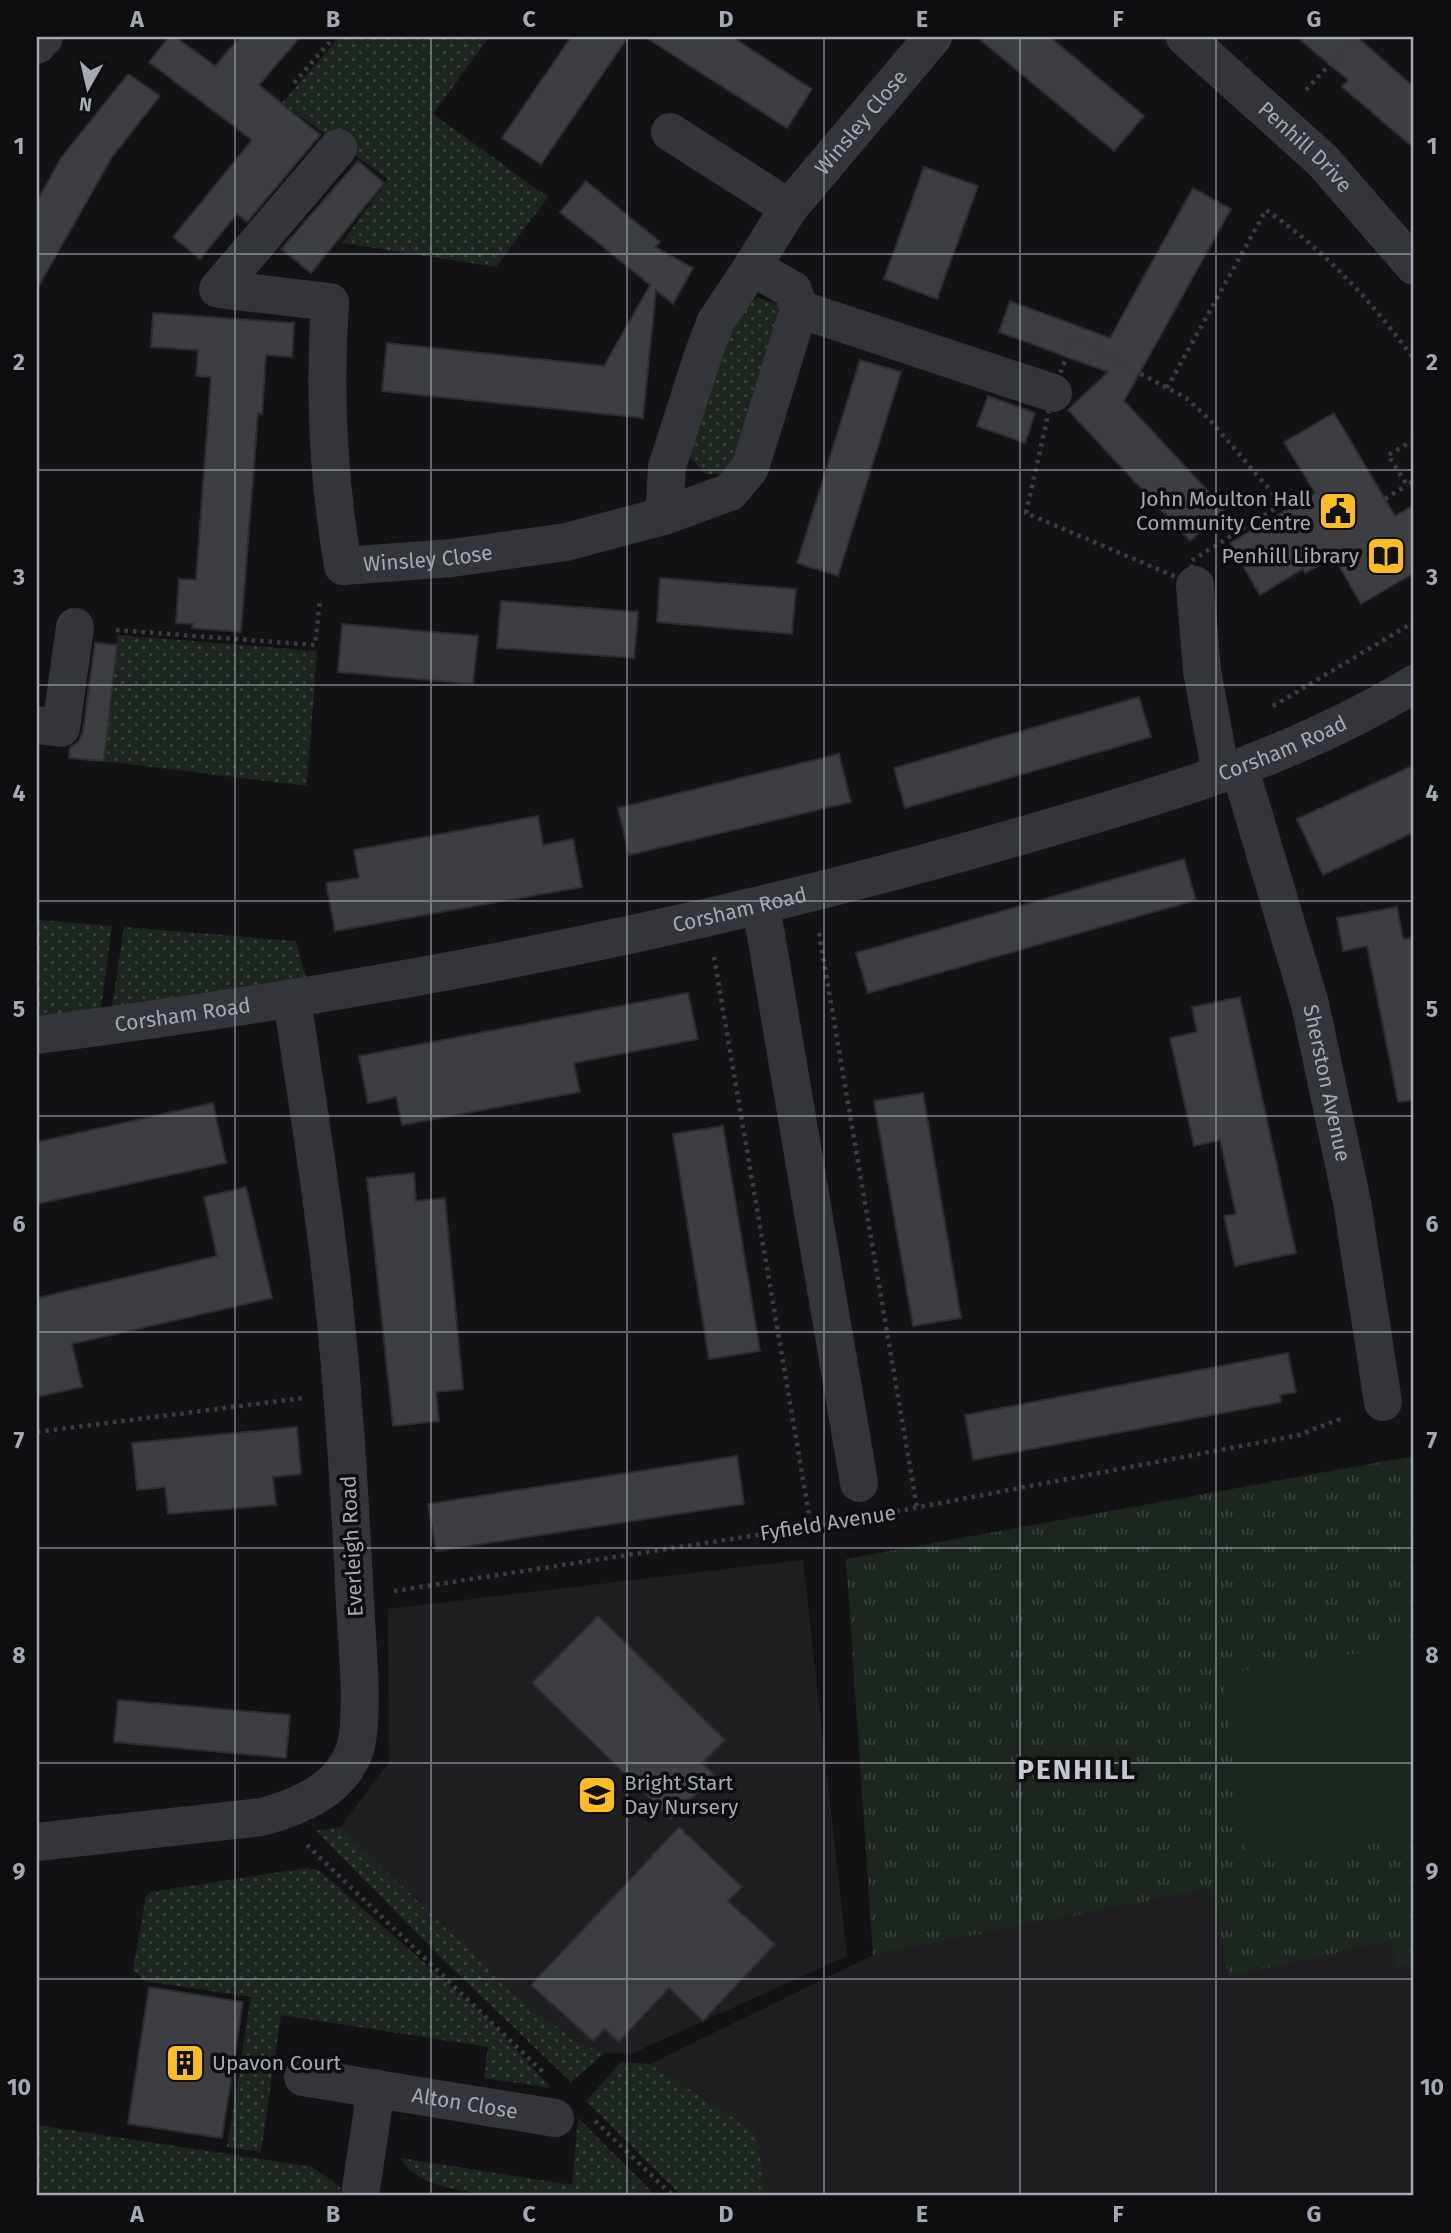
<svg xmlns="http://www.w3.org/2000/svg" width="1451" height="2233" viewBox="0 0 1451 2233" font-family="'Fira Sans',sans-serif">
<defs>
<pattern id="grass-dots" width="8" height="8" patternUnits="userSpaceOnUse" patternTransform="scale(1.75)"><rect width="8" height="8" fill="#1d251f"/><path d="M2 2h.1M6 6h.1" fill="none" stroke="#3b423d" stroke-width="1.8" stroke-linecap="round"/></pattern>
<pattern id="park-tufts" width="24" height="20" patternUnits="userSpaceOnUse" patternTransform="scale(1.75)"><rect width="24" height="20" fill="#1d251f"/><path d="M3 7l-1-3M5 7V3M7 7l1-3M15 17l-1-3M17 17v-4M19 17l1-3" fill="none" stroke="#3b423d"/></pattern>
</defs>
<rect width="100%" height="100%" fill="#131315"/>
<g fill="#1f1f22">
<polygon points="803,1560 847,1956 631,2054 605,2053 579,2044 518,1997 340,1827 389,1762 388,1609"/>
<polygon points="1210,1889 1229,1975 1392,1941 1397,1966 1414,1964 1414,2196 767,2196 756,2132 650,2064 873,1955"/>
</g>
<g fill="url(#grass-dots)">
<polygon points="339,37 489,37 433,114 548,197 496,267 342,243 388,179 282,103"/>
<path d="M757,298L780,304L739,457L723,474H706L690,458C701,417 717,315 757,298Z"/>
<polygon points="118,635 317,651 307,786 104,761"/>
<polygon points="37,920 112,926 101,1009 37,1016"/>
<polygon points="124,927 296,941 306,977 112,1007"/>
<polygon points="340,1827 518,1997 579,2044 605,2053 571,2082 442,1959 316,1831"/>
<polygon points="307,1868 320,1871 488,2019 551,2088 484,2078 488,2047 281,2015 261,2152 227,2147 251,1997 145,1981 133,1970 146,1896 150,1892"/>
<polygon points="621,2062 650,2064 756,2132 767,2196 682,2196 586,2101"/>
<path d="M578,2118L656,2196C603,2196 424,2211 401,2158L572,2185Z"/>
<polygon points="37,2125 313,2167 341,2188 339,2196 37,2196"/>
</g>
<polygon fill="url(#park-tufts)" points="1414,1456 1414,1964 1396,1967 1391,1941 1229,1976 1210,1889 873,1955 846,1559"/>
<polygon fill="#1d251f" points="1414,1645 1414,1838 1249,1862 1221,1674"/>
<g fill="#3d3e42" stroke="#2d2d31" stroke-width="2">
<polygon points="169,37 176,37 215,66 240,37 300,37 259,85 320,135 247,222 237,214 200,259 173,237 252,140 149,62"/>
<polygon points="571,37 628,37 541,164 502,138"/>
<polygon points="645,37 732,37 812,89 787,128"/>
<polygon points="977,37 1050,37 1144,116 1114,151"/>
<polygon points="1297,37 1357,37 1414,87 1414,148 1342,87 1348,80"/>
<polygon points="128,74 160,96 112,157 37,289 37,201 61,158"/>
<polygon points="358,161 384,183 311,273 281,249"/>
<polygon points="924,167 978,186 937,299 884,279"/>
<polygon points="586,181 660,242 655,247 693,268 673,304 656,290 643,418 382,391 387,343 604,366 650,285 560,212"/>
<polygon points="1193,188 1231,209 1124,401 1225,509 1190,541 1068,410 1108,372 999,332 1010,301 1110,338"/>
<polygon points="153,313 294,323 292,357 266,355 262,414 258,413 241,632 192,628 193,624 176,623 179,579 196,580 211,377 196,376 198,350 151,347"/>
<polygon points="860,360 901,372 838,576 797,563"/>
<polygon points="988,396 1035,413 1025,443 977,426"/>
<polygon points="1334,413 1395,516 1414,505 1414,573 1361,604 1334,557 1305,573 1303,569 1260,595 1230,543 1315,493 1284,442"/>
<polygon points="660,578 796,589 792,634 657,622"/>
<polygon points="501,601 638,612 634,658 497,648"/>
<polygon points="342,624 478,636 473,684 338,672"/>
<polygon points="95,643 117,645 104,761 69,758 70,748 79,741 83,731"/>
<polygon points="1139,697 1151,737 905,808 894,768"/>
<polygon points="839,754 851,802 629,855 618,808"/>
<polygon points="1414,765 1414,832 1323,875 1297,819"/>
<polygon points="538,816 543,845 573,839 582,887 335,931 326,883 359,878 354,850"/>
<polygon points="1184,859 1196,900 868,993 856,953"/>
<polygon points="1397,907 1403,939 1414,937 1414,1100 1398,1102 1367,946 1343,951 1337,918"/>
<polygon points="688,993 698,1039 574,1063 580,1092 402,1125 396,1097 368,1103 359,1056"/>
<polygon points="1240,997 1296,1253 1235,1266 1224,1216 1236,1214 1220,1140 1194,1146 1170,1038 1197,1032 1192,1007"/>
<polygon points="923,1093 961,1318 913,1326 874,1101"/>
<polygon points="213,1103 226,1163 37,1204 37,1142"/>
<polygon points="723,1126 760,1351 709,1359 673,1134"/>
<polygon points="414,1173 416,1201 445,1198 463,1389 436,1392 439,1421 393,1426 367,1178"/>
<polygon points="246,1187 272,1298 72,1344 82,1387 37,1397 37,1298 217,1256 204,1197"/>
<polygon points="1288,1353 1296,1392 1280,1395 1281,1402 973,1460 965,1415"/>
<polygon points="297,1427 301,1474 273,1477 276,1505 168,1514 165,1487 137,1490 132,1443"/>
<polygon points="737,1456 744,1504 436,1551 428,1504"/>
<polygon points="598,1616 725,1740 702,1763 715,1775 671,1819 532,1683"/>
<polygon points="118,1700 290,1715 286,1758 114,1742"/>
<polygon points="679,1827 742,1887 728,1901 775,1944 703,2021 669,1988 619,2042 605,2029 593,2041 531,1985"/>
<polygon points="149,1987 243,2002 222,2138 128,2124"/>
</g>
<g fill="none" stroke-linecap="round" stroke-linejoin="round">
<g stroke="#3a3c41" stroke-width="4.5" stroke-dasharray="3.5 5" stroke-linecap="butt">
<polyline points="294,83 334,37"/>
<polyline points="1306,90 1355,37"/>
<polygon points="1073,338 1186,398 1209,419 1282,504 1191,561 1195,585 1026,513 1053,393"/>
<path d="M1167,388L1266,210C1325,250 1372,302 1414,359"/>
<polyline points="1414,440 1388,455 1407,485 1414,481"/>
<polyline points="1385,499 1407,485"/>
<polyline points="116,630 315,645 320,599"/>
<polyline points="1273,706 1414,622"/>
<polyline points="819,933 917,1508"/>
<polyline points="714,957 811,1526"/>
<polyline points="37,1432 303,1398"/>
<polyline points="888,1513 1299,1435 1345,1417"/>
<polyline points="394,1591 842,1522"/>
<polyline points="307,1845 545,2074"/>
<polyline points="595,2121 673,2196"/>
</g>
<g stroke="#34353a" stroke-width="38">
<path id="s1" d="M1185,37L1323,161L1414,266"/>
<polyline points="37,45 44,37"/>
<polyline points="670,132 789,208"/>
<path id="s2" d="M338,148L218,289L330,302C324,390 328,478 343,566L452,558L566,542L664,516L730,492L750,468L799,309L793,290L752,267L789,208L933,37"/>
<polyline points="799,309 1053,393"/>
<polyline points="664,516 667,467 703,355 716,321 752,267"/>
<polyline points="1195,585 1202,671 1221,774"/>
<polyline points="37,725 61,728 75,627"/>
<path id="s3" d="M1240,769L1310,1004L1352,1202L1383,1402"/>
<polyline points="761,906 859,1483"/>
<path id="s4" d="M37,1035C367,993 694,931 1014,838C1155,797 1288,761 1414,684"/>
<path d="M37,1842L262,1817C298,1807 339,1791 354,1752C365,1723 357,1638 355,1605C350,1492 343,1379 330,1267C320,1177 305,1088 292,999"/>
<path id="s5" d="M303,2077L555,2118"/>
<polyline points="360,2196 376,2088"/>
</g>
</g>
<path fill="none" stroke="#a4a9b6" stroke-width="2" stroke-opacity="0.55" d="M235,37V2196M431,37V2196M627,37V2196M824,37V2196M1020,37V2196M1216,37V2196M37,254H1414M37,470H1414M37,685H1414M37,901H1414M37,1116H1414M37,1332H1414M37,1548H1414M37,1763H1414M37,1979H1414"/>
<defs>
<g id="civic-square" transform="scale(2.0125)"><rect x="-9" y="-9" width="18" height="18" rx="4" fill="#fabd27" stroke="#0e0e10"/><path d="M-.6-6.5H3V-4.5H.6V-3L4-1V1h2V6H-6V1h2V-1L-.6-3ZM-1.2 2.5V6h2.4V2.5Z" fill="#111"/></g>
<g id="library-square" transform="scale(2.0125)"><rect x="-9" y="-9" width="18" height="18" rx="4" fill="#fabd27" stroke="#0e0e10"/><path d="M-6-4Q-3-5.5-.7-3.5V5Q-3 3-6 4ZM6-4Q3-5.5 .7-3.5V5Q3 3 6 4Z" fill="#111"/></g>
<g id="school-square" transform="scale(2.0125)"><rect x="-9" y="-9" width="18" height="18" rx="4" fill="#fabd27" stroke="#0e0e10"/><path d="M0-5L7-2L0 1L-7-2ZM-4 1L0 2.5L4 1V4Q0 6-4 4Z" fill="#111"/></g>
<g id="building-square" transform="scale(2.0125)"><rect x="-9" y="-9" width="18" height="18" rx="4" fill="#fabd27" stroke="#0e0e10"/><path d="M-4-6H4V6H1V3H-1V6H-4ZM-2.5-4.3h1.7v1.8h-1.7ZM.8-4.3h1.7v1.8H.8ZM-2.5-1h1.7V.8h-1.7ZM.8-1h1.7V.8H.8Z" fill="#111"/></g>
</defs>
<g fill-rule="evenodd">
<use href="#civic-square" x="1338" y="511"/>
<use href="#library-square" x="1386" y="556"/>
<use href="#school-square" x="597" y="1795"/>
<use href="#building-square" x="185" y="2063"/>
</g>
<g text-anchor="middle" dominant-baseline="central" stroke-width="7" stroke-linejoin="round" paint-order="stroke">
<g font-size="21" fill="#a4a9b6" stroke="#0e0e10">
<text stroke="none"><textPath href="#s2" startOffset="1405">Winsley Close</textPath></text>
<text stroke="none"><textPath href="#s1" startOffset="163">Penhill Drive</textPath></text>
<text stroke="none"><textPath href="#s2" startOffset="648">Winsley Close</textPath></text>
<text stroke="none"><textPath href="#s4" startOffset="1281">Corsham Road</textPath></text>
<text stroke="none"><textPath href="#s4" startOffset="714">Corsham Road</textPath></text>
<text stroke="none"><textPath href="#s4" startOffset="147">Corsham Road</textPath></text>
<text stroke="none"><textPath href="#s3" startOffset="326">Sherston Avenue</textPath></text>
<text transform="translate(828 1523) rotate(-9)">Fyfield Avenue</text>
<text transform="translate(352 1546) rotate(-93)">Everleigh Road</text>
<text stroke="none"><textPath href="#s5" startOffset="164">Alton Close</textPath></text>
</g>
<g font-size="21" fill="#a4a9b6" stroke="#0e0e10" text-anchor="end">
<text x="1311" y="499">John Moulton Hall<tspan x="1311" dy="24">Community Centre</tspan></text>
<text x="1359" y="556">Penhill Library</text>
<text x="624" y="1783" text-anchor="start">Bright Start<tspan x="624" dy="24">Day Nursery</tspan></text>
<text x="212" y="2063" text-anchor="start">Upavon Court</text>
</g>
<g font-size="28" font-weight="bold" letter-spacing="2" fill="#c5c8d2" stroke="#0e0e10">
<text x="1077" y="1769">PENHILL</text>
</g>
</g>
<rect width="1451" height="2233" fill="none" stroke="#0e0e10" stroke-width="77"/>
<g transform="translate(88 88) rotate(188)" stroke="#0e0e10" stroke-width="5" paint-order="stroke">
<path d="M0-5L12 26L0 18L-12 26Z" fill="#a4a9b6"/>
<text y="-10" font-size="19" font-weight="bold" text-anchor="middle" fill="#a4a9b6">N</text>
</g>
<rect x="38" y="38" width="1374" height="2156" fill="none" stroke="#a4a9b6" stroke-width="2.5"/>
<g font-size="23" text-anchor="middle" font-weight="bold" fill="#a4a9b6">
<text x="137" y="27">A</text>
<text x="333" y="27">B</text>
<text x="529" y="27">C</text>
<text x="726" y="27">D</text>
<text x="922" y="27">E</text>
<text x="1118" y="27">F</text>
<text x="1314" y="27">G</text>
<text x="19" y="154">1</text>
<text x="1432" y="154">1</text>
<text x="19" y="370">2</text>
<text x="1432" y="370">2</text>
<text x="19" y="585">3</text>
<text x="1432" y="585">3</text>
<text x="19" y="801">4</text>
<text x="1432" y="801">4</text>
<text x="19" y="1017">5</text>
<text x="1432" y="1017">5</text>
<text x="19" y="1232">6</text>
<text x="1432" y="1232">6</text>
<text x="19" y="1448">7</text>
<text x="1432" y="1448">7</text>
<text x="19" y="1663">8</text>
<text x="1432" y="1663">8</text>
<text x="19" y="1879">9</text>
<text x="1432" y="1879">9</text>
<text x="19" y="2095">10</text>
<text x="1432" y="2095">10</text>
<text x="137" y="2222">A</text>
<text x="333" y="2222">B</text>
<text x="529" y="2222">C</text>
<text x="726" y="2222">D</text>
<text x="922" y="2222">E</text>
<text x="1118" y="2222">F</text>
<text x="1314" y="2222">G</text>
</g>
</svg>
